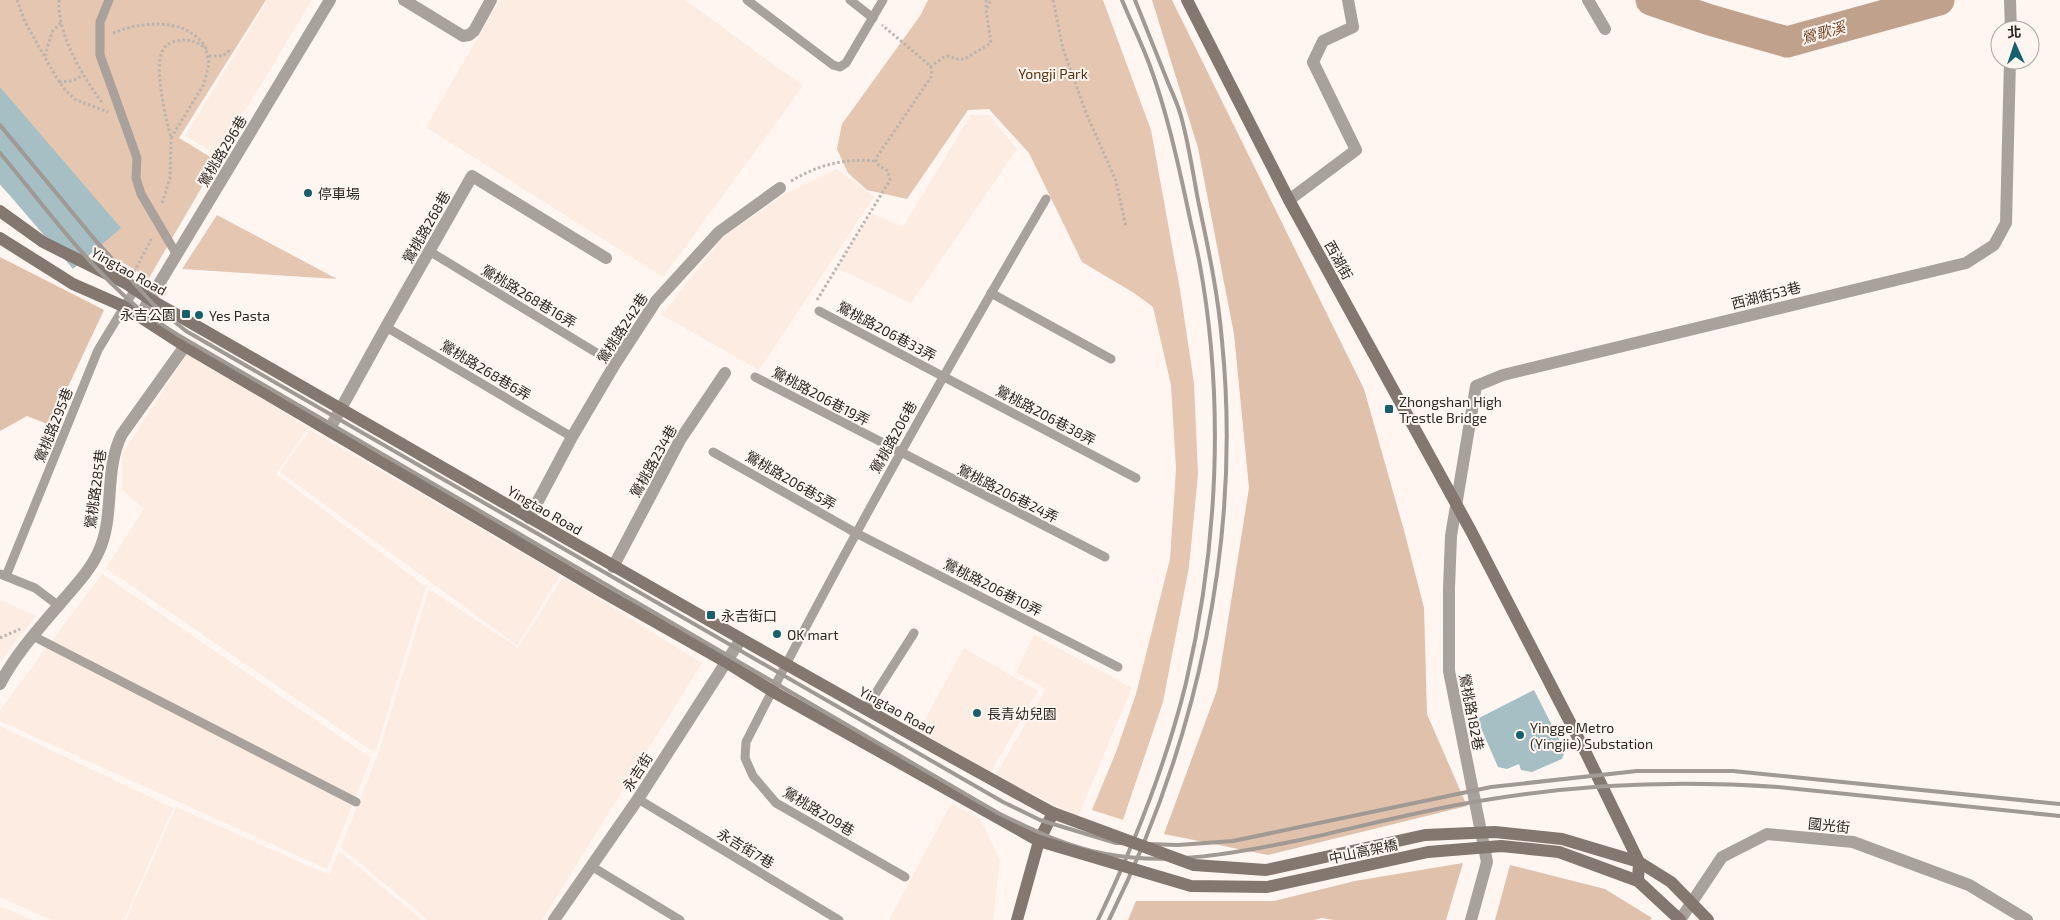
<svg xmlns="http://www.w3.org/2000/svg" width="2060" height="920" viewBox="0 0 2060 920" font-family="'Exo 2','Noto Sans TC',sans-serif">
<rect width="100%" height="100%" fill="#fff6f1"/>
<g fill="#fcece1">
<polygon points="268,0 312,0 218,155 185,136"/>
<polygon points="500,0 685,0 803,86 663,277 426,127"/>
<polygon points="971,115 989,115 1017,149 911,303 837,268 872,214 903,227"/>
<polygon points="837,169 874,197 759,370 662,315 724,236 784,195"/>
<polygon points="189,351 308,428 276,474 426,587 375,753 106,568 144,509 122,490 122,454"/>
<polygon points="310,430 560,575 517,645 280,472"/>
<polygon points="102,574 371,758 327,869 0,721 0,710"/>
<polygon points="563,577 702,663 542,920 428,920 341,847 377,757 429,589 518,648"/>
<polygon points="0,600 36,616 0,661"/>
<polygon points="1034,635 1132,688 1078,816 995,776 1046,689 1016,672"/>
<polygon points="964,648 1038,691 989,775 916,736"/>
<polygon points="0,726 173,808 124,920 52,920 0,897"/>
<polygon points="951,804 980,819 1000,860 993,920 889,920"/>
<polygon points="176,807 329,875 339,851 422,920 126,920"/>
<polygon points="0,906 32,920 0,920"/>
</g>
<g fill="#e4c6b1">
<polygon points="0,0 266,0 179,138 217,161 149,278 15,200 0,185"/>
<polygon points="928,0 1103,0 1151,130 1180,290 1194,383 1198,474 1189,567 1163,702 1123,820 1092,810 1116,752 1136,694 1170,559 1176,469 1171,385 1153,307 1134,293 1082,262 1029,153 989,109 968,110 907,199 867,190 848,173 837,149 842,124 920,16"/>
<polygon points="217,215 337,279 182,269"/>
</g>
<g fill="#e0c1ac">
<polygon points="1152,0 1172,0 1364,389 1405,534 1424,608 1427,714 1467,806 1268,855 1164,834 1217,690 1249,488 1234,334 1198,148"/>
<polygon points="0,257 104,310 50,425 27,416 0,431"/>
<polygon points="1463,863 1446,920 1334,920 1322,918 1314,920 1128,920 1136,901 1274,901 1355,881"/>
<polygon points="1510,865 1605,889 1652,918 1650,920 1495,920"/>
</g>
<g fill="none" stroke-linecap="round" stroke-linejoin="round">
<polyline stroke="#bfa18c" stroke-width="31" points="1651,0 1710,20 1787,42 1939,0"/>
</g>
<g fill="#a5bfc4">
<polygon points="0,87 121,228 73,269 0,184"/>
<polygon points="1534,690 1565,751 1562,759 1532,772 1521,770 1519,764 1507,769 1498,767 1477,719"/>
</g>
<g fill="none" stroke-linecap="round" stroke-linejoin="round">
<g stroke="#bcb4ae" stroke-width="3" stroke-dasharray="2.5 2.5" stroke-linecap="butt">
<polyline points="17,0 25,22 56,77 66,91 76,100 108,112"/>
<path d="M59,0C57,35 83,76 102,103"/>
<polyline points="986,0 986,7"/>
<polyline points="1053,0 1063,49 1086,113 1116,181 1126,227"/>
<path d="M113,33C143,21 187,17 206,48C197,42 188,38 177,41C170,42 164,46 162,52C154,69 166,119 171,138L204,84L209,64L206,48"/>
<polyline points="45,56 52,32 62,21"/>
<polyline points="209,56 223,56 231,49"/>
<polyline points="930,67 944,57 949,56 960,60 966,58 991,43 986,10 991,0"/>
<polyline points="59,82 72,81 83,75"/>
<path d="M791,181C818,165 844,158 876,161"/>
<polyline points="162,203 170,178 171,138"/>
<polyline points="134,272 152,238"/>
<polyline points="817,300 890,180 888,171 879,166 876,161 877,157 931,77 932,69 927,63 882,25"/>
<polyline points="0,638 20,629"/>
</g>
<g stroke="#a9a19b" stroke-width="9">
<polyline points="109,0 100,22 100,55 137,158 136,178 141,194 177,255"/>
<polyline points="747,0 833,65 840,67 846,63 883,0"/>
<polyline points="850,0 873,18"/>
<polyline points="429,251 615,364"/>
<polyline points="991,293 1111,359"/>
<polyline points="819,311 1136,478"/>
<polyline points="386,327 572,437"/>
<polyline points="755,377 1105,557"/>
<polyline points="713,452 856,533 1118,667"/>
<polyline points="0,574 35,588 59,606"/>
<polyline points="6,576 98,350 135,289"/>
<polyline points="33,636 356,802"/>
<polyline points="865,710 914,633"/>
<polyline points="638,799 839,920"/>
<polyline points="591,866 680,920"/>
<path d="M905,877L776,803L753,776L745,758L746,742C840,557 941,378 1046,199"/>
</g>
<g stroke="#a9a19b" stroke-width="12">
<polyline points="404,0 463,36 469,35 474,31 491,0"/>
<polyline points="1588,0 1605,29"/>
<polyline points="2010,0 2011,30"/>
<polyline points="1289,200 1356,150 1313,62 1323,41 1353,27 1348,0"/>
<polyline points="139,317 330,0"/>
<polyline points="329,430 386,327 472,176 606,258"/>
<polyline points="529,518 572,437 615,364 656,301 719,232 780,188"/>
<polyline points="613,567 680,440 725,373"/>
<path d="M0,684C16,653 42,625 64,599C77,584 90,570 98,553C116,516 103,471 122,434L185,346"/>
<polyline points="554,920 638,799 741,639"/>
<polyline points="1471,920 1487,862 1449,671 1449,588 1451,536 1476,386 1503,375 1966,263 1994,245 2006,223 2010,60"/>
<polyline points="1680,920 1722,857 1767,834 1853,842 1969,885 2027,920"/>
</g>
<g stroke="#83776f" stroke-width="12">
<polyline points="1187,0 1289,200 1471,531 1586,753 1639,862 1638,881"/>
<path d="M0,211L43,242L127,284L151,300C451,471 749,647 1053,813L1039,841L1017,920"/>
<polyline points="0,238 73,284 123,306 185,346 601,591 726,662 772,691 1039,841"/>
</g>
<g stroke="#a19993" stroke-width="4">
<polyline points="0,125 96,241 153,304 186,331 1003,802 1040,820 1116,843 1178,845 1233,841 1491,787 1637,771 1733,771 2060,804"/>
<path d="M0,153C43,204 86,264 137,307C150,317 164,326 178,335L998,813C1032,830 1068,847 1106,854C1170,866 1237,853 1300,840C1359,827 1419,811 1479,801C1578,784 1679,780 1778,787L2060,816"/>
<path d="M1098,920C1134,845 1166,764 1186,683C1218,546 1225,399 1199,260C1195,240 1190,220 1186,200C1176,154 1166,110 1150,66C1142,44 1131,22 1122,0"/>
<path d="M1109,920C1197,742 1242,540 1222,341C1218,293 1208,247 1198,200C1193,173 1189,146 1182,120C1179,106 1172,93 1167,80C1156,53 1146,27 1135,0"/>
</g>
<g stroke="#83776f" stroke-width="12">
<polyline points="1053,813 1194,865 1266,870 1425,835 1495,832 1562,839 1639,862 1671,882 1708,920"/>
<polyline points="1039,841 1191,886 1267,887 1428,852 1501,846 1559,852 1638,881 1680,920"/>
</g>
</g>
<g fill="#15606d" stroke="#fff6f1" stroke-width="2">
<circle cx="308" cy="193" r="5"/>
<rect x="181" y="309" width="10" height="10" rx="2.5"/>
<circle cx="199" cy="315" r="5"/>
<rect x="1384" y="404" width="10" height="10" rx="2.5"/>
<rect x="706" y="610" width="10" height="10" rx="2.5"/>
<circle cx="777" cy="634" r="5"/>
<circle cx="977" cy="713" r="5"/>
<circle cx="1520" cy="735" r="5"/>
</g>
<g text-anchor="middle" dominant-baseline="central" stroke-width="4" stroke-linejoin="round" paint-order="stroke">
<g font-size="14" fill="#59300d" stroke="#fff6f1">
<text x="1053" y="73">Yongji Park</text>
</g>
<g font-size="14" fill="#2f2822" stroke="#fff6f1">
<text transform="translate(222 151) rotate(-59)">鶯桃路296巷</text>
<text transform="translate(426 227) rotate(-60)">鶯桃路268巷</text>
<text transform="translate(1339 260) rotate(61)">西湖街</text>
<text transform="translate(129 271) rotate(29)">Yingtao Road</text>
<text transform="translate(1766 295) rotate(-14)">西湖街53巷</text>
<text transform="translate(529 296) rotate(31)">鶯桃路268巷16弄</text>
<text transform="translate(622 328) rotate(-57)">鶯桃路242巷</text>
<text transform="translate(887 331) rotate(28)">鶯桃路206巷33弄</text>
<text transform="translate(486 370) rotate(31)">鶯桃路268巷6弄</text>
<text transform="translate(821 396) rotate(28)">鶯桃路206巷19弄</text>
<text transform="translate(1046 415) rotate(28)">鶯桃路206巷38弄</text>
<text transform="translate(53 425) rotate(-68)">鶯桃路295巷</text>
<text transform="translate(893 437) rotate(-61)">鶯桃路206巷</text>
<text transform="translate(653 461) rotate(-61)">鶯桃路234巷</text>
<text transform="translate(791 480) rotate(30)">鶯桃路206巷5弄</text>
<text transform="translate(95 489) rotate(-82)">鶯桃路285巷</text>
<text transform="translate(1008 493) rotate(27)">鶯桃路206巷24弄</text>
<text transform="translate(545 510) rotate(30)">Yingtao Road</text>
<text transform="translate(993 587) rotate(27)">鶯桃路206巷10弄</text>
<text transform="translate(897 710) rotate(29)">Yingtao Road</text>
<text transform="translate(1472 712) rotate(79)">鶯桃路182巷</text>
<text transform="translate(637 772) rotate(-57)">永吉街</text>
<text transform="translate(819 811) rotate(31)">鶯桃路209巷</text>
<text transform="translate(1829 825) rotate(6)">國光街</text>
<text transform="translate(746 848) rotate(31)">永吉街7巷</text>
<text transform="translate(1363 851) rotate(-12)">中山高架橋</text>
</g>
<g font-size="14" fill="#2f2822" stroke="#fff6f1" text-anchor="start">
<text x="318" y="193">停車場</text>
<text x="176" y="314" text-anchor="end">永吉公園</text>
<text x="209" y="315">Yes Pasta</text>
<text x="1399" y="401">Zhongshan High<tspan x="1399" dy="16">Trestle Bridge</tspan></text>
<text x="721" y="615">永吉街口</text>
<text x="787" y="634">OK mart</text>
<text x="987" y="713">長青幼兒園</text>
<text x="1530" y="727">Yingge Metro<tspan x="1530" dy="16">(Yingjie) Substation</tspan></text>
</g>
<g font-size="15" font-style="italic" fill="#724726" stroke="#fff6f1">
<text transform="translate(1823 32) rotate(-16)">鶯歌溪</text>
</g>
</g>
<g transform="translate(2015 45) rotate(357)"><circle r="24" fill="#fff6f1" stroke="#aca49e"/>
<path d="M0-4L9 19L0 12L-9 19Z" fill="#15606d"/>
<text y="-8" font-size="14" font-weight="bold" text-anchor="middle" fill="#2f2822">北</text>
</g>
</svg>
